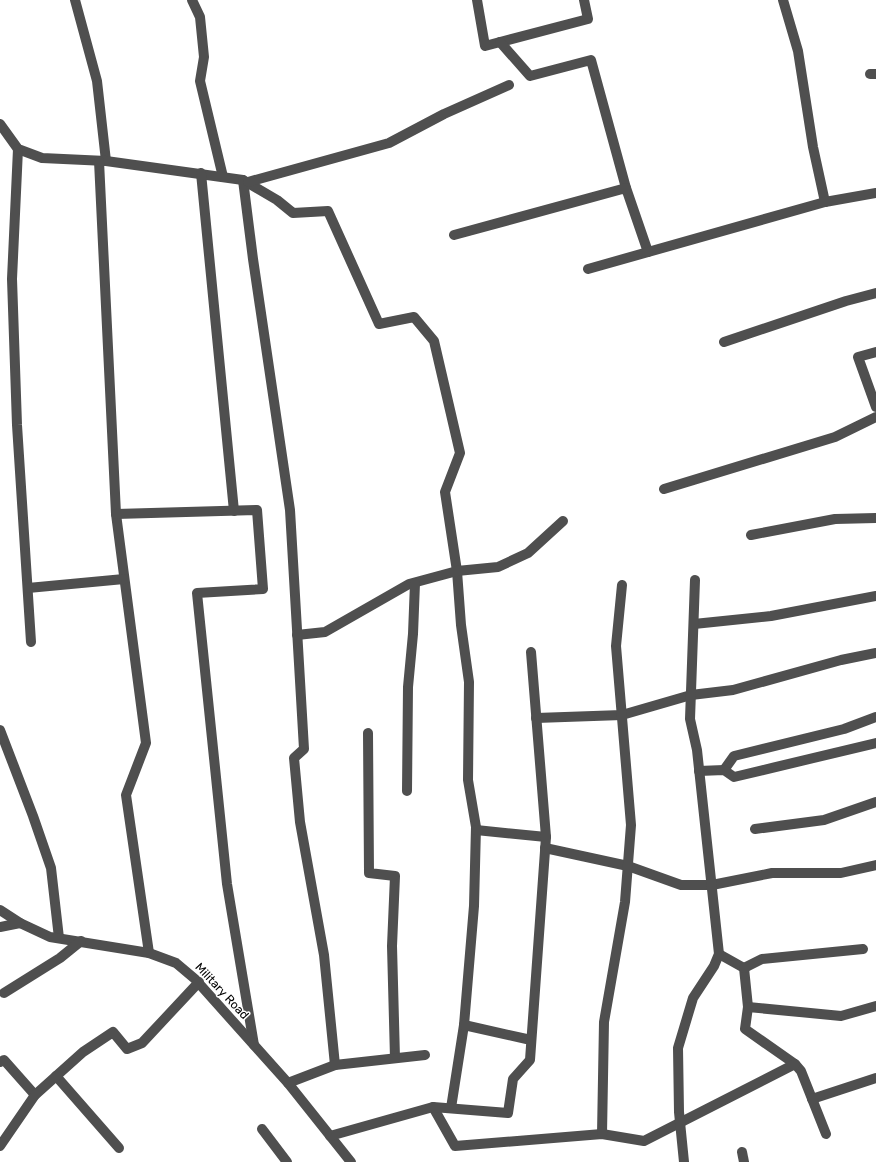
<svg xmlns="http://www.w3.org/2000/svg" width="876" height="1162" viewBox="0 0 876 1162" font-family="Rubik,sans-serif">
<rect width="100%" height="100%" fill="#fff"/>
<g fill="none" stroke-linecap="round" stroke-linejoin="round">
<g stroke="#4f4f4f" stroke-width="10">
<polyline points="75,0 97,81 106,161"/>
<polyline points="192,0 200,17 204,57 200,81 223,177"/>
<polyline points="477,0 485,46 588,19 584,0"/>
<polyline points="783,0 798,51 813,147 825,202"/>
<polyline points="500,42 530,76 591,60 626,188"/>
<polyline points="870,74 876,74"/>
<polyline points="0,124 18,149 42,158 106,161 243,180 277,200 293,213 328,211 379,324 414,317 434,341 460,453 445,492 457,571 461,625 469,682 468,780 476,827 474,906 464,1025 451,1108"/>
<polyline points="18,149 12,279 17,425 31,642"/>
<polyline points="99,161 116,514 146,743 126,795 149,953"/>
<polyline points="201,173 234,511"/>
<polyline points="243,180 253,259 290,510 304,749 294,758 300,822 324,955 335,1065"/>
<polyline points="248,182 389,143 444,114 509,85"/>
<polyline points="454,235 626,188 648,252"/>
<polyline points="588,269 825,202 876,193"/>
<polyline points="724,342 846,301 876,293"/>
<polyline points="876,352 858,357 876,407"/>
<polyline points="664,489 835,437 876,417"/>
<polyline points="116,514 257,510 263,589 197,593 227,884 254,1045"/>
<polyline points="751,535 835,519 876,518"/>
<polyline points="28,588 124,579"/>
<polyline points="694,624 771,616 876,596"/>
<polyline points="297,635 325,632 409,584 457,571 498,567 528,553 563,521"/>
<polyline points="536,718 622,715 691,695 733,690 841,660 876,653"/>
<polyline points="0,730 33,816 51,868 59,938"/>
<polyline points="368,733 369,873 395,876 392,946 395,1058"/>
<polyline points="724,770 734,756 844,729 876,717"/>
<polyline points="699,771 724,770 734,777 876,743"/>
<polyline points="407,791 408,687 413,634 415,583"/>
<polyline points="755,829 824,820 876,802"/>
<polyline points="476,830 546,837"/>
<polyline points="545,848 628,866 681,885 712,885 772,873 841,873 876,865"/>
<polyline points="0,910 20,923 50,937 149,953 176,963 195,979 288,1083 351,1162"/>
<polyline points="0,927 20,923"/>
<polyline points="719,954 744,968 748,1007 745,1029 795,1064 801,1071 826,1134"/>
<polyline points="744,968 762,959 863,949"/>
<polyline points="4,993 60,958 81,941"/>
<polyline points="748,1007 841,1016 876,1006"/>
<polyline points="464,1025 531,1040"/>
<polyline points="0,1062 4,1060 35,1095"/>
<polyline points="56,1076 119,1148"/>
<polyline points="288,1083 335,1065 425,1055"/>
<polyline points="812,1099 876,1078"/>
<polyline points="433,1107 455,1146 602,1134 644,1141 795,1064"/>
<polyline points="262,1129 287,1162"/>
<polyline points="602,1134 604,1022 625,902 631,825 616,646 622,585"/>
<polyline points="330,1136 433,1107 508,1113 513,1079 530,1060 546,837 531,652"/>
<polyline points="0,1146 35,1095 83,1052 113,1032 127,1049 142,1043 199,982"/>
<polyline points="742,1152 744,1162"/>
<polyline points="684,1162 679,1112 678,1048 693,998 714,966 719,954 697,750 690,719 695,580"/>
</g>
</g>
<g text-anchor="middle" dominant-baseline="central" stroke-width="3" stroke-linejoin="round" paint-order="stroke">
<g font-size="12" fill="#000" stroke="#fff">
<text transform="translate(222 991) rotate(47)">Military Road</text>
</g>
</g>
</svg>
